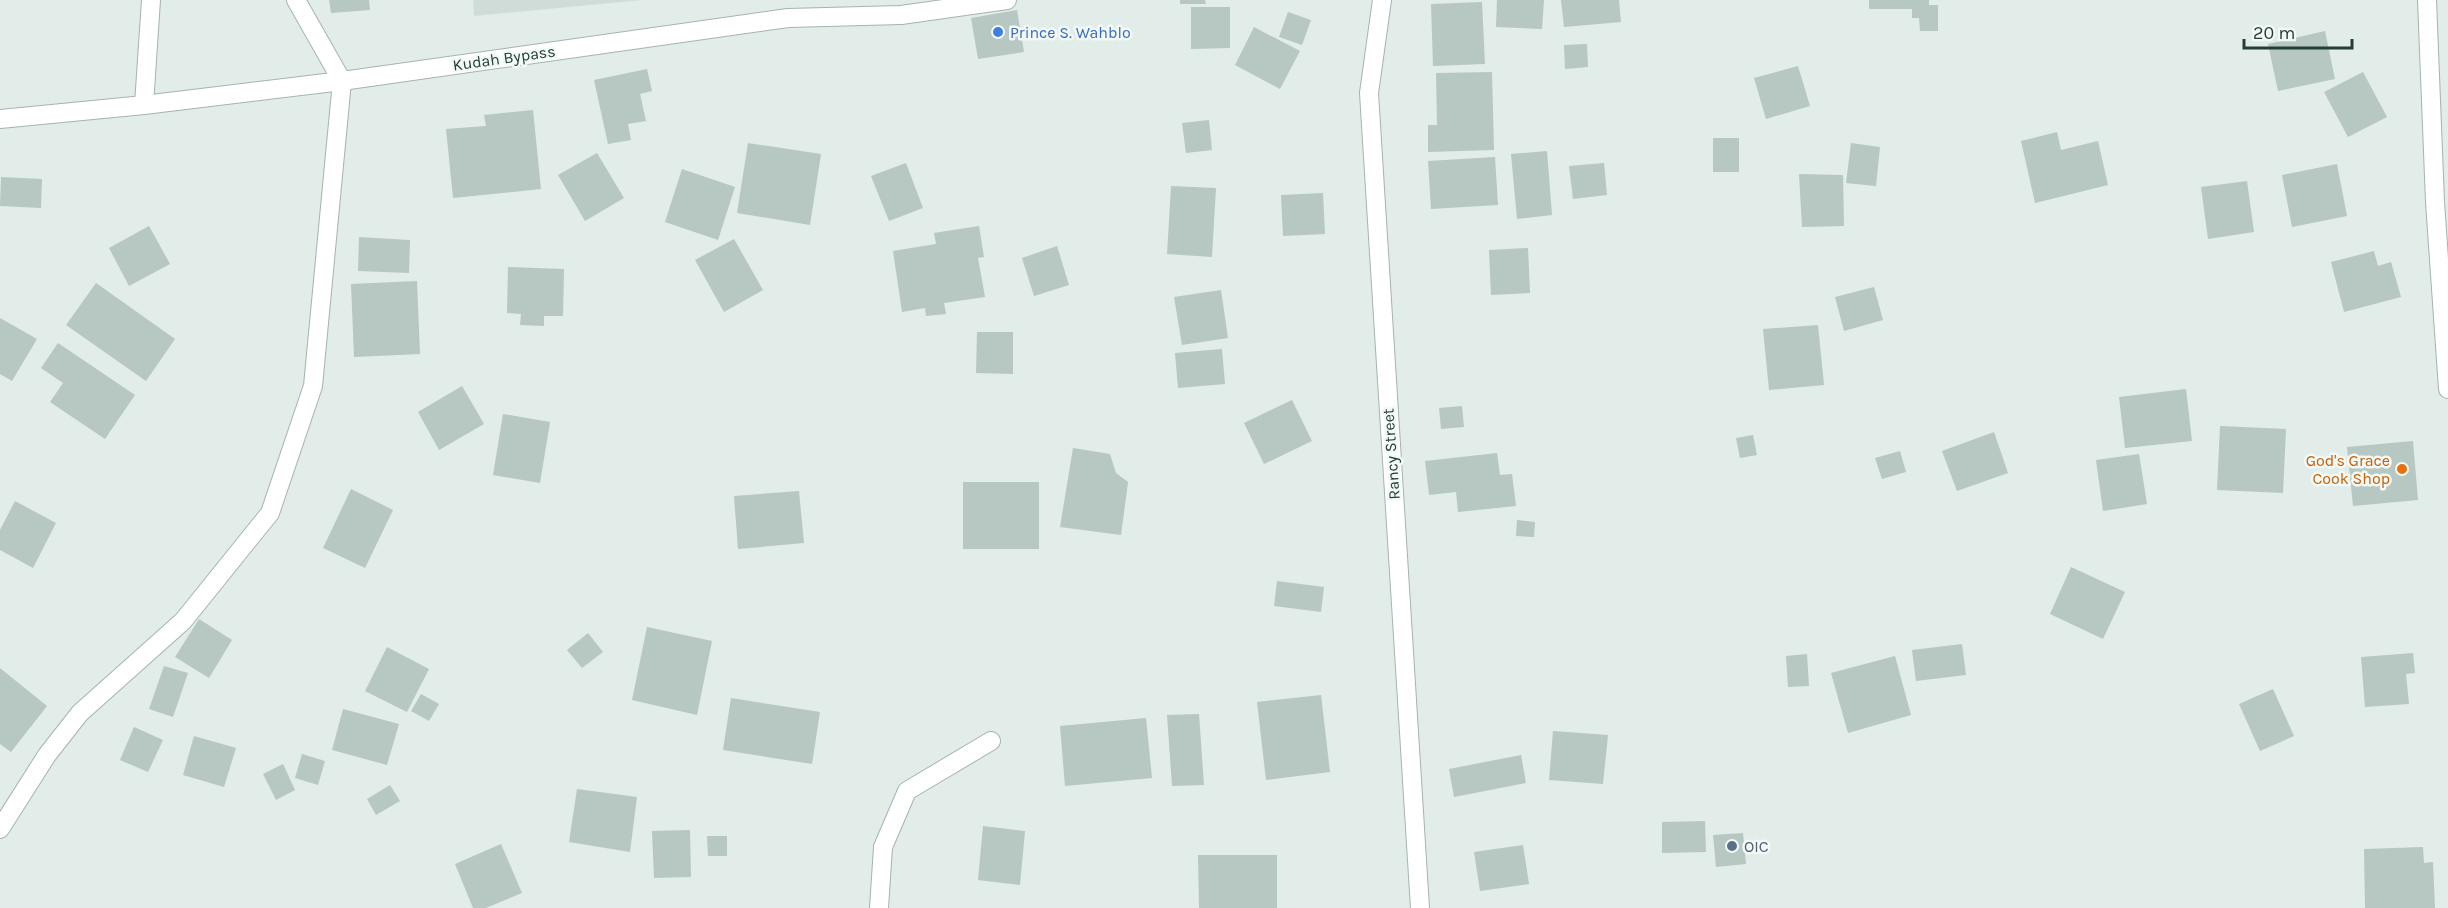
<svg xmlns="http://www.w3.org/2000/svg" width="2448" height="908" viewBox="0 0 2448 908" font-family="Karla,sans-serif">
<rect width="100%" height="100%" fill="#e2ece8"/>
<polygon fill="#d0dcd7" points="473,0 642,0 474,16"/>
<g fill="#b7c7c1">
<polygon points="329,0 369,0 370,10 331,13"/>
<polygon points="1180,0 1205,0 1206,4 1180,4"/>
<polygon points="1497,0 1544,0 1542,29 1496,27"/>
<polygon points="1561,0 1619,0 1621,22 1564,27"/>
<polygon points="1869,0 1929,0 1929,5 1938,5 1938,31 1920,31 1919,18 1912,18 1912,9 1869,9"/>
<polygon points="1482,2 1485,64 1433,66 1431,4"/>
<polygon points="1191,7 1230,7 1230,48 1191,49"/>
<polygon points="1017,10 1024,52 978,59 971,18"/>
<polygon points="1288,12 1311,20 1302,45 1279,37"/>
<polygon points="1254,27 1300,51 1280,89 1235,65"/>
<polygon points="2325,31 2335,79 2278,91 2268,44"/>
<polygon points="1587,44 1588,67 1565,69 1564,45"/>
<polygon points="1798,66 1810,106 1766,119 1754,78"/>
<polygon points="647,69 652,91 640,94 646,121 628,124 631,140 608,144 594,80"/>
<polygon points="1492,72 1494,150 1428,152 1428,125 1437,125 1436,73"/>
<polygon points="2363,72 2387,117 2348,137 2324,92"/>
<polygon points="533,110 541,189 453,198 446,129 486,126 484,115"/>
<polygon points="1209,120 1212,150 1186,153 1182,123"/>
<polygon points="2057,132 2061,150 2098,141 2108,185 2035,203 2021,141"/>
<rect x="1713" y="138" width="26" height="34"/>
<polygon points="748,143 821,154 810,225 737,213"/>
<polygon points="1851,143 1880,147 1876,186 1846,183"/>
<polygon points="1547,151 1552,215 1517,219 1511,154"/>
<polygon points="597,153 624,198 585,221 558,175"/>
<polygon points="1495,157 1498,205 1431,209 1428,161"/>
<polygon points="906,163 923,208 889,221 871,176"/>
<polygon points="1604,163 1607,195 1573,199 1569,166"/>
<polygon points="2337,164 2347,216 2292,227 2282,175"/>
<polygon points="682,169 735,187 718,240 665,222"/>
<polygon points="1799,174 1843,175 1844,226 1802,227"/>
<polygon points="1,177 42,179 41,208 0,206"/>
<polygon points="2247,181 2254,232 2208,239 2201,187"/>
<polygon points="1171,186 1216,188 1212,257 1167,254"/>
<polygon points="1323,193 1325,234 1283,236 1281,195"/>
<polygon points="149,226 170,264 129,286 109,248"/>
<polygon points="979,226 984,257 978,258 985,297 944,303 946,314 926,316 925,308 902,312 893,251 936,244 934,233"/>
<polygon points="359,237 410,240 409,273 358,271"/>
<polygon points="734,239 763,290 724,312 695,260"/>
<polygon points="1057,246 1069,285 1034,296 1022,258"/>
<polygon points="1528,248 1530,293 1491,295 1489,250"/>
<polygon points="2374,251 2378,266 2391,262 2401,297 2344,312 2331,262"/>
<polygon points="508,267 564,269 563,316 544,316 544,326 520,325 521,314 507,313"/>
<polygon points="417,281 420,354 354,357 351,284"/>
<polygon points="96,283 175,339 146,381 66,325"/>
<polygon points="1874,287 1883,320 1844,331 1835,297"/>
<polygon points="1221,290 1228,338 1182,345 1174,297"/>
<polygon points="0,318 37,339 12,381 0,374"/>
<polygon points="1818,325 1824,385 1769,390 1763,329"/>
<polygon points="977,332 1013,332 1013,374 976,373"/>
<polygon points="58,343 135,395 105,439 50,402 63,383 41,368"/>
<polygon points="1222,349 1225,384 1178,388 1175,353"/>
<polygon points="462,386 484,424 439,450 418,412"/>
<polygon points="2186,389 2192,441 2125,448 2119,397"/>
<polygon points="1292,400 1312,441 1264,464 1244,423"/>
<polygon points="1462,406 1464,427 1441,429 1439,408"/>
<polygon points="503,414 550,422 540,483 493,475"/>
<polygon points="2220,426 2286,429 2283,493 2217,490"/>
<polygon points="1994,432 2008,473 1957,491 1942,451"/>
<polygon points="1753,435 1757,455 1740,458 1736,438"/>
<polygon points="2413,441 2418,500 2353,506 2347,447"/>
<polygon points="1073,448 1110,454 1116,473 1128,482 1121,535 1060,527"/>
<polygon points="1900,451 1906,472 1882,479 1875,458"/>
<polygon points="1497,453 1500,475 1512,474 1516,506 1458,512 1456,492 1429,495 1425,461"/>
<polygon points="2139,454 2147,504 2103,511 2096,460"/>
<rect x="963" y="482" width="76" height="67"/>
<polygon points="351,489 393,510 365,568 323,548"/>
<polygon points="799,491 804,543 738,549 734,496"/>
<polygon points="15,501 56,523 33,568 0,550 0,530"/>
<polygon points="1517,520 1535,522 1534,537 1516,536"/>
<polygon points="2071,567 2125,592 2103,639 2050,614"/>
<polygon points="1277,581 1324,587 1321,612 1274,606"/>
<polygon points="199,619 232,640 209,678 175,657"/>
<polygon points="647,627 712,641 697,715 632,700"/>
<polygon points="588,633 603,652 582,668 567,650"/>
<polygon points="1962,644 1966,675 1916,681 1912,650"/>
<polygon points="387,647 429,669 407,712 365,691"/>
<polygon points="2413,653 2415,673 2406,674 2409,704 2365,707 2361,657"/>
<polygon points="1807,654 1809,686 1788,687 1786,656"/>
<polygon points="1895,656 1911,715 1848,733 1831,673"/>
<polygon points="164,666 188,673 173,717 149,709"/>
<polygon points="0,668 47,706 11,752 0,744"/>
<polygon points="2273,689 2294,736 2260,751 2239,704"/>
<polygon points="421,694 439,704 429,721 411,711"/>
<polygon points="1321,695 1330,772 1266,780 1257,702"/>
<polygon points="731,698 820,712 812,764 723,750"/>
<polygon points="343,709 399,724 387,765 332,750"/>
<polygon points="1199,714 1204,785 1172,786 1167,715"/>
<polygon points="1146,718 1152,778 1065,786 1060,726"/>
<polygon points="134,727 163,740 148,772 120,760"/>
<polygon points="1553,731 1608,735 1603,784 1549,780"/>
<polygon points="194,736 236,748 224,787 183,775"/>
<polygon points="302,754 325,761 318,785 295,778"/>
<polygon points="1521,755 1526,783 1454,797 1449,769"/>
<polygon points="283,764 295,790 276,800 263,774"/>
<polygon points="390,785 400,801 376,815 367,799"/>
<polygon points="577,789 637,797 630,852 569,842"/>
<polygon points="1705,821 1706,852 1662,853 1662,822"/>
<polygon points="983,826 1025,831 1020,885 978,880"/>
<polygon points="690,830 691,877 654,878 652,831"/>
<polygon points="1743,833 1746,864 1716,867 1713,835"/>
<polygon points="707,836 727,836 727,856 708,856"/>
<polygon points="501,844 522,893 486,908 473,908 455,864"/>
<polygon points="1523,845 1529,884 1480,891 1474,852"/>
<polygon points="2423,847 2424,863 2433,862 2435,908 2365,908 2364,849"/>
<polygon points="1198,855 1277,855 1277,908 1199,908"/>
</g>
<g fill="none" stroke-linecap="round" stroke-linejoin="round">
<g stroke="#a5b4af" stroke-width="20">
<g id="minor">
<polyline points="1382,0 1369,93 1420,908"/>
<polyline points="2427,0 2435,202 2448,389"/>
<polyline points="144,105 151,0"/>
<polyline points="0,119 144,105 342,81 788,18 901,15 1007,0"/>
<polyline points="0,829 47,755 80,713 183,621 270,513 313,386 342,81 296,0"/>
<polyline points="879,908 883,847 907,791 991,741"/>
</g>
</g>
<use href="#minor" stroke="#fff" stroke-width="18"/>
</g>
<circle fill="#3f7fe0" stroke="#f3f9f6" stroke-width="2" cx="998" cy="32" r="6"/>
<circle fill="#e8710a" stroke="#f3f9f6" stroke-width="2" cx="2402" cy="469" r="6"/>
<circle fill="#5c6f8a" stroke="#f3f9f6" stroke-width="2" cx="1732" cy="846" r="6"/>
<g text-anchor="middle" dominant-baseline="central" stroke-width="5" stroke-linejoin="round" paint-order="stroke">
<g font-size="16" fill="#366cbe" stroke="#f3f9f6" text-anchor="start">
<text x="1010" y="32">Prince S. Wahblo</text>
</g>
<g font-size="16" fill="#223e37" stroke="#f3f9f6">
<text transform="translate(504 58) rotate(-8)">Kudah Bypass</text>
<text transform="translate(1391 454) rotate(-94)">Rancy Street</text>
</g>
<g font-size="16" fill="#c56008" stroke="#f3f9f6" text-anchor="end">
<text x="2390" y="460">God's Grace<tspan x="2390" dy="18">Cook Shop</tspan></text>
</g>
<g font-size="16" fill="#4e5e75" stroke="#f3f9f6" text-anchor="start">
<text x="1744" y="846">OIC</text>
</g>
</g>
<path d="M2244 39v9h108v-9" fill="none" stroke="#223e37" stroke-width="3"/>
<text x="2253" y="39" font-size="18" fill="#223e37" stroke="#f3f9f6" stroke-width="4.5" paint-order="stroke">20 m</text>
</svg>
